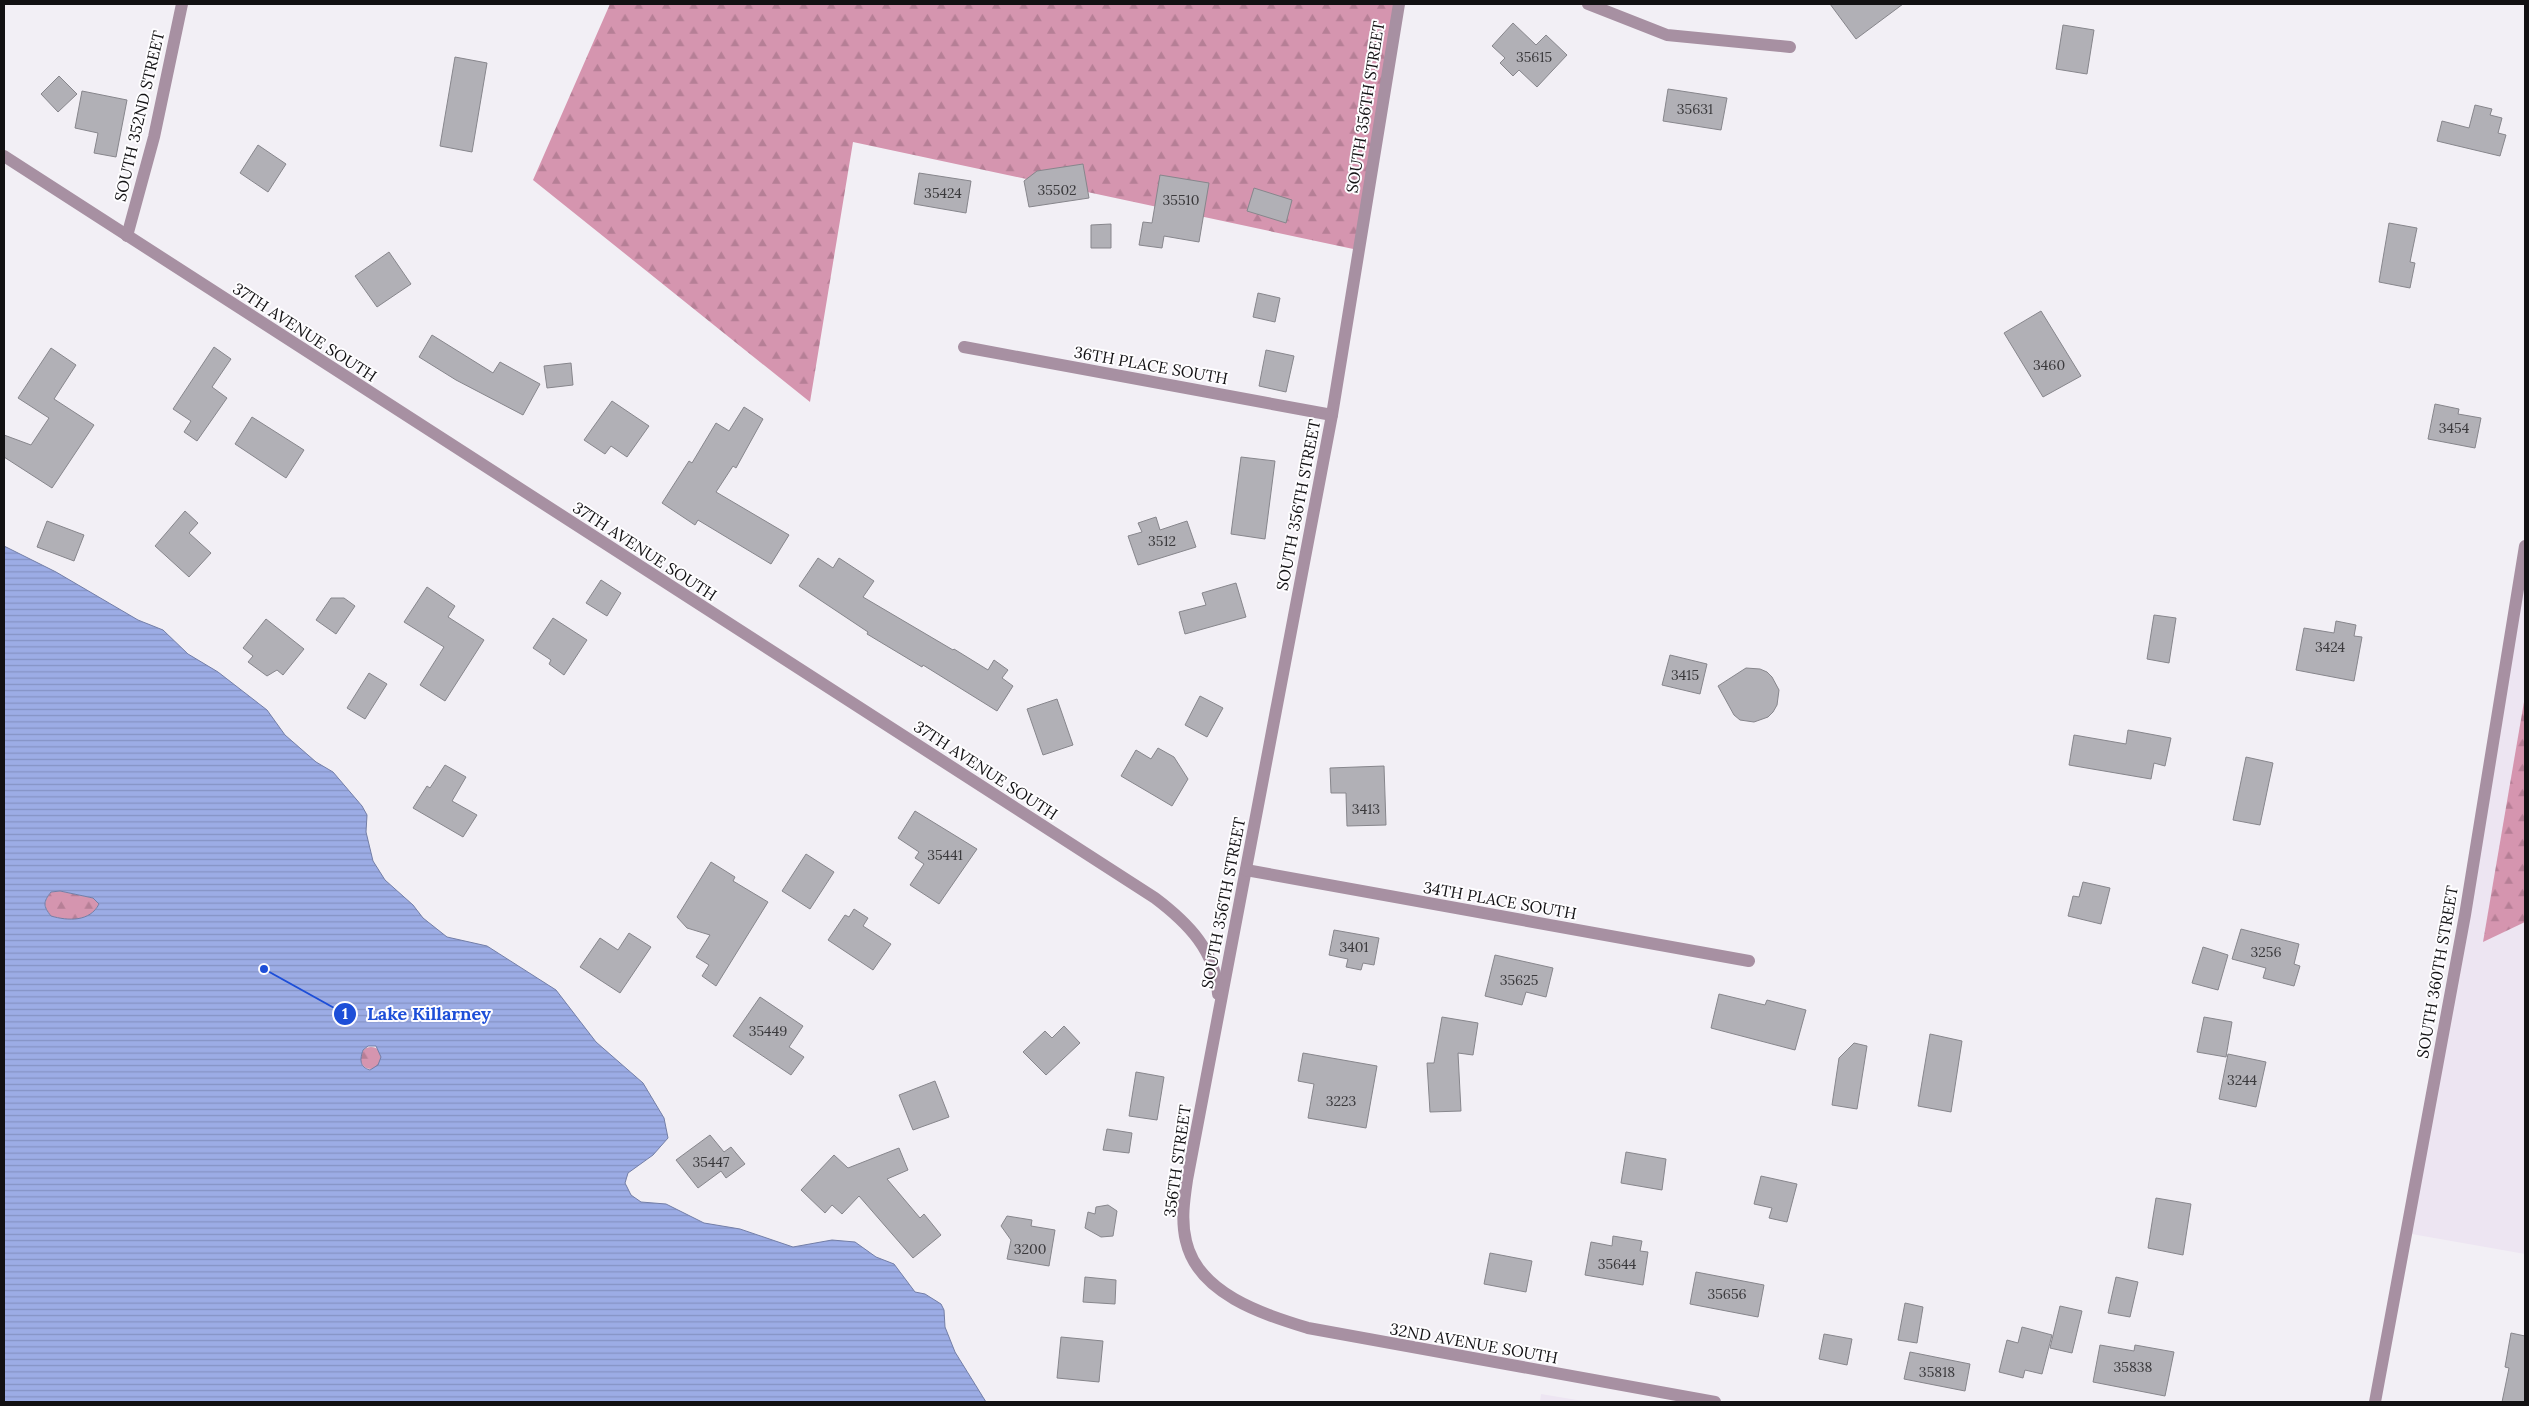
<svg xmlns="http://www.w3.org/2000/svg" width="2529" height="1406" viewBox="0 0 2529 1406" font-family="Lora,serif">
<defs>
<pattern id="forest-firs" width="22" height="20" patternUnits="userSpaceOnUse" patternTransform="scale(1.25)"><rect width="22" height="20" fill="#d595af"/><path d="M5 1l3.5 6h-7zM16 11l3.5 6h-7z" fill="#b67f96"/></pattern>
<pattern id="water-rules" width="6" height="5" patternUnits="userSpaceOnUse" patternTransform="scale(1.25)"><rect width="6" height="5" fill="#9cace5"/><path d="M0 2.5h6" fill="none" stroke="#8593c4"/></pattern>
</defs>
<rect width="100%" height="100%" fill="#f2eff5"/>
<g fill="#ede5f2">
<polygon points="2525,546 2525,1254 2406,1233"/>
<polygon points="1541,1394 1589,1402 1540,1402"/>
</g>
<g fill="url(#forest-firs)">
<polygon points="610,4 1404,4 1358,250 853,142 810,402 533,180"/>
<polygon points="2525,696 2525,922 2483,942"/>
<path d="M60,891L93,898L99,904C90,922 68,922 51,916C43,906 43,902 51,892Z"/>
<circle cx="371" cy="1058" r="11"/>
</g>
<path fill="url(#water-rules)" stroke="#737ea6" fill-rule="evenodd" d="M4,546L56,572L138,620L163,630L188,654L218,672L267,710L285,735L316,762L333,772L362,806L367,815L366,832L373,861L385,880L413,905L423,918L447,937L487,946L556,990L596,1042L643,1083L664,1118L668,1138L653,1155L628,1173L625,1183L631,1195L641,1202L666,1204L704,1223L740,1229L793,1247L832,1240L855,1242L876,1257L894,1264L915,1292L925,1294L941,1304L944,1310L945,1327L955,1352L986,1402H4ZM60,891L93,898L99,904C90,922 68,921 51,916C43,906 43,902 51,892ZM368,1046H376L381,1057L378,1065L370,1070C359,1067 360,1059 363,1050Z"/>
<g fill="#b1b0b6" stroke="#87868c">
<polygon points="1830,4 1903,4 1856,39"/>
<polygon points="1513,23 1536,45 1546,35 1567,55 1537,87 1519,70 1513,76 1500,63 1505,58 1492,46"/>
<polygon points="2063,25 2094,30 2087,74 2056,69"/>
<polygon points="455,57 487,63 472,152 440,146"/>
<polygon points="59,76 77,94 58,112 41,94"/>
<polygon points="1668,89 1727,98 1721,130 1663,121"/>
<polygon points="82,91 127,100 116,157 94,153 98,133 75,128"/>
<polygon points="2475,105 2492,109 2490,115 2502,118 2498,133 2506,135 2500,156 2437,141 2442,121 2469,128"/>
<polygon points="258,145 286,164 268,192 240,173"/>
<polygon points="1083,164 1089,198 1029,207 1024,181 1037,171"/>
<polygon points="919,173 971,181 966,213 914,204"/>
<polygon points="1160,175 1209,183 1199,242 1164,236 1162,248 1139,245 1143,222 1152,223"/>
<polygon points="1254,188 1292,200 1286,223 1247,211"/>
<polygon points="2389,223 2417,228 2410,262 2415,263 2410,288 2379,282"/>
<polygon points="1111,224 1111,248 1091,248 1091,225"/>
<polygon points="389,252 411,284 377,307 355,276"/>
<polygon points="1258,293 1280,298 1275,322 1253,317"/>
<polygon points="2041,311 2081,376 2043,397 2004,333"/>
<polygon points="432,335 493,373 500,362 540,384 523,415 456,380 419,357"/>
<polygon points="214,347 231,359 212,387 227,398 197,441 184,432 191,421 173,409"/>
<polygon points="51,348 76,365 54,399 94,425 52,488 4,457 4,435 31,445 49,418 18,398"/>
<polygon points="1266,350 1294,356 1286,392 1259,386"/>
<polygon points="571,363 573,385 547,388 544,366"/>
<polygon points="612,401 649,426 627,457 611,446 605,454 584,440"/>
<polygon points="2435,404 2459,409 2458,414 2481,418 2475,448 2428,439"/>
<polygon points="744,407 763,419 736,468 733,466 716,492 789,535 771,564 698,520 695,525 662,503 689,461 692,463 716,423 729,431"/>
<polygon points="252,417 304,450 286,478 235,444"/>
<polygon points="1241,457 1275,461 1265,539 1231,534"/>
<polygon points="185,511 198,523 189,533 211,553 189,577 155,546"/>
<polygon points="1156,517 1160,530 1187,521 1196,547 1138,565 1128,536 1142,532 1138,523"/>
<polygon points="47,521 84,535 74,561 37,547"/>
<polygon points="818,558 833,568 839,558 874,581 863,597 953,650 954,649 988,670 994,660 1008,670 1002,678 1013,686 997,711 923,665 922,667 867,634 868,632 799,586"/>
<polygon points="601,580 621,593 607,616 586,603"/>
<polygon points="1236,583 1246,617 1185,634 1179,612 1206,605 1202,593"/>
<polygon points="427,587 455,606 448,617 484,640 445,701 420,685 444,647 404,622"/>
<polygon points="331,598 344,598 355,606 336,634 316,620"/>
<polygon points="2154,615 2176,618 2169,663 2147,659"/>
<polygon points="553,618 587,640 564,675 549,664 551,660 533,648"/>
<polygon points="266,619 304,649 283,675 277,670 267,676 248,662 253,656 243,648"/>
<polygon points="2336,621 2356,625 2354,636 2362,637 2354,681 2296,670 2304,628 2334,633"/>
<polygon points="1670,655 1707,664 1700,694 1662,685"/>
<polygon points="1746,668 1760,669 1767,672 1772,677 1779,690 1777,705 1773,712 1768,717 1754,722 1740,720 1734,715 1718,686"/>
<polygon points="369,673 387,684 365,719 347,708"/>
<polygon points="1200,696 1223,708 1207,737 1185,725"/>
<polygon points="1057,699 1073,745 1043,755 1027,709"/>
<polygon points="2128,730 2171,738 2165,766 2154,763 2151,779 2069,765 2074,735 2126,744"/>
<polygon points="1158,748 1174,757 1188,779 1172,806 1121,776 1136,750 1151,759"/>
<polygon points="2246,757 2273,763 2260,825 2233,820"/>
<polygon points="445,765 466,777 452,801 477,815 463,837 413,808 427,786 430,788"/>
<polygon points="1384,766 1386,825 1347,826 1346,793 1331,793 1330,768"/>
<polygon points="915,811 977,849 939,904 910,885 924,864 915,858 919,852 898,838"/>
<polygon points="806,854 834,872 810,909 782,891"/>
<polygon points="711,862 735,877 733,881 768,902 716,986 702,976 709,965 696,957 710,935 687,928 677,917"/>
<polygon points="2083,882 2110,888 2101,924 2068,916 2073,896 2079,897"/>
<polygon points="854,909 868,918 863,926 891,944 873,970 828,940 845,915 849,917"/>
<polygon points="2241,929 2299,944 2294,964 2300,966 2294,986 2263,978 2266,968 2232,959"/>
<polygon points="1334,930 1379,938 1374,965 1363,963 1361,970 1346,967 1348,959 1329,955"/>
<polygon points="629,933 651,947 620,993 580,967 600,938 618,950"/>
<polygon points="2203,947 2228,955 2218,990 2192,983"/>
<polygon points="1495,955 1553,968 1546,997 1526,992 1522,1005 1485,996"/>
<polygon points="1719,994 1765,1005 1767,1000 1806,1010 1795,1050 1711,1028"/>
<polygon points="760,997 803,1026 789,1047 804,1057 791,1075 733,1036"/>
<polygon points="1442,1017 1478,1023 1473,1055 1458,1053 1461,1111 1430,1112 1427,1063 1434,1063"/>
<polygon points="2204,1017 2232,1022 2226,1057 2197,1052"/>
<polygon points="1064,1026 1080,1043 1046,1075 1023,1052 1045,1031 1052,1038"/>
<polygon points="1930,1034 1962,1041 1951,1112 1918,1106"/>
<polygon points="1854,1043 1867,1046 1857,1109 1832,1105 1839,1058"/>
<polygon points="1303,1053 1377,1066 1366,1128 1308,1118 1314,1084 1298,1081"/>
<polygon points="2228,1054 2266,1062 2256,1107 2219,1099"/>
<polygon points="1136,1072 1164,1077 1157,1120 1129,1116"/>
<polygon points="935,1081 949,1117 913,1130 899,1095"/>
<polygon points="1107,1129 1132,1133 1129,1153 1103,1150"/>
<polygon points="710,1135 724,1152 731,1147 745,1164 726,1178 721,1171 698,1188 676,1160"/>
<polygon points="899,1148 908,1170 887,1179 920,1218 924,1214 941,1235 913,1258 859,1196 842,1214 832,1205 825,1213 801,1190 834,1155 848,1168"/>
<polygon points="1626,1152 1666,1159 1662,1190 1621,1183"/>
<polygon points="1761,1176 1797,1184 1787,1222 1769,1218 1772,1208 1754,1204"/>
<polygon points="2156,1198 2191,1204 2183,1255 2148,1248"/>
<polygon points="1108,1205 1117,1211 1113,1236 1101,1237 1085,1228 1088,1212 1095,1214 1096,1207"/>
<polygon points="1007,1216 1032,1220 1031,1226 1055,1230 1049,1266 1007,1259 1011,1240 1001,1226"/>
<polygon points="1613,1236 1642,1241 1640,1251 1648,1252 1643,1285 1585,1275 1591,1242 1612,1246"/>
<polygon points="1490,1253 1532,1261 1526,1292 1484,1284"/>
<polygon points="1696,1272 1764,1285 1758,1317 1690,1304"/>
<polygon points="1085,1277 1116,1280 1115,1304 1083,1302"/>
<polygon points="2116,1277 2138,1282 2130,1317 2108,1313"/>
<polygon points="1905,1303 1923,1307 1917,1343 1898,1340"/>
<polygon points="2060,1306 2082,1311 2072,1353 2050,1348"/>
<polygon points="2022,1327 2052,1335 2042,1374 2025,1370 2023,1378 1999,1372 2007,1340 2018,1343"/>
<polygon points="2511,1333 2525,1336 2525,1402 2502,1402 2509,1368 2505,1367"/>
<polygon points="1824,1334 1852,1339 1847,1365 1819,1359"/>
<polygon points="1061,1337 1103,1341 1099,1382 1057,1378"/>
<polygon points="2100,1345 2134,1351 2135,1345 2174,1352 2165,1396 2093,1382"/>
<polygon points="1910,1352 1970,1364 1965,1391 1904,1379"/>
</g>
<g fill="none" stroke-linecap="round" stroke-linejoin="round">
<g stroke="#a790a2" stroke-width="12">
<path d="M1399,4L1332,415L1187,1180C1184,1200 1181,1221 1186,1241C1198,1294 1263,1314 1308,1328L1715,1402"/>
<polyline points="1588,4 1667,35 1790,47"/>
<path d="M4,156L1155,898C1188,923 1216,951 1218,994"/>
<polyline points="127,236 154,137 182,4"/>
<polyline points="964,347 1332,415"/>
<polyline points="1246,870 1749,961"/>
<polyline points="2375,1402 2465,915 2525,546"/>
</g>
</g>
<g text-anchor="middle" dominant-baseline="central" stroke-width="4" stroke-linejoin="round" paint-order="stroke">
<g font-size="14" fill="#3a393c">
<text x="1534" y="57">35615</text>
<text x="1695" y="109">35631</text>
<text x="1057" y="190">35502</text>
<text x="943" y="193">35424</text>
<text x="1181" y="200">35510</text>
<text x="2049" y="365">3460</text>
<text x="2454" y="428">3454</text>
<text x="1162" y="541">3512</text>
<text x="2330" y="647">3424</text>
<text x="1685" y="675">3415</text>
<text x="1366" y="809">3413</text>
<text x="945" y="855">35441</text>
<text x="1354" y="947">3401</text>
<text x="2266" y="952">3256</text>
<text x="1519" y="980">35625</text>
<text x="768" y="1031">35449</text>
<text x="2242" y="1080">3244</text>
<text x="1341" y="1101">3223</text>
<text x="711" y="1162">35447</text>
<text x="1030" y="1249">3200</text>
<text x="1617" y="1264">35644</text>
<text x="1727" y="1294">35656</text>
<text x="2133" y="1367">35838</text>
<text x="1937" y="1372">35818</text>
</g>
<g font-size="16" fill="#121113" stroke="#fefdff">
<text transform="translate(1365 107) rotate(-81)">SOUTH 356TH STREET</text>
<text transform="translate(139 116) rotate(-77)">SOUTH 352ND STREET</text>
<text transform="translate(305 332) rotate(33)">37TH AVENUE SOUTH</text>
<text transform="translate(1151 365) rotate(10)">36TH PLACE SOUTH</text>
<text transform="translate(1298 505) rotate(-79)">SOUTH 356TH STREET</text>
<text transform="translate(645 551) rotate(33)">37TH AVENUE SOUTH</text>
<text transform="translate(986 770) rotate(33)">37TH AVENUE SOUTH</text>
<text transform="translate(1500 900) rotate(10)">34TH PLACE SOUTH</text>
<text transform="translate(1223 903) rotate(-79)">SOUTH 356TH STREET</text>
<text transform="translate(2437 972) rotate(-80)">SOUTH 360TH STREET</text>
<text transform="translate(1177 1161) rotate(-82)">356TH STREET</text>
<text transform="translate(1474 1343) rotate(10)">32ND AVENUE SOUTH</text>
</g>
</g>
<path fill="none" stroke="#1d4ed8" stroke-width="2" d="M264 969L345 1014"/>
<g fill="#1d4ed8" stroke="#fefdff" stroke-width="2">
<circle cx="264" cy="969" r="5"/>
<circle cx="345" cy="1014" r="12"/>
</g>
<g font-size="15" text-anchor="middle" font-weight="bold" fill="#fff">
<text x="345" y="1019">1</text>
</g>
<g font-size="18" text-anchor="middle" font-weight="bold" fill="#1d4ed8" stroke="#fefdff" stroke-width="4" stroke-linejoin="round" paint-order="stroke">
<text x="429" y="1020">Lake Killarney</text>
</g>
<rect width="2529" height="1406" fill="none" stroke="#121113" stroke-width="10"/>
</svg>
